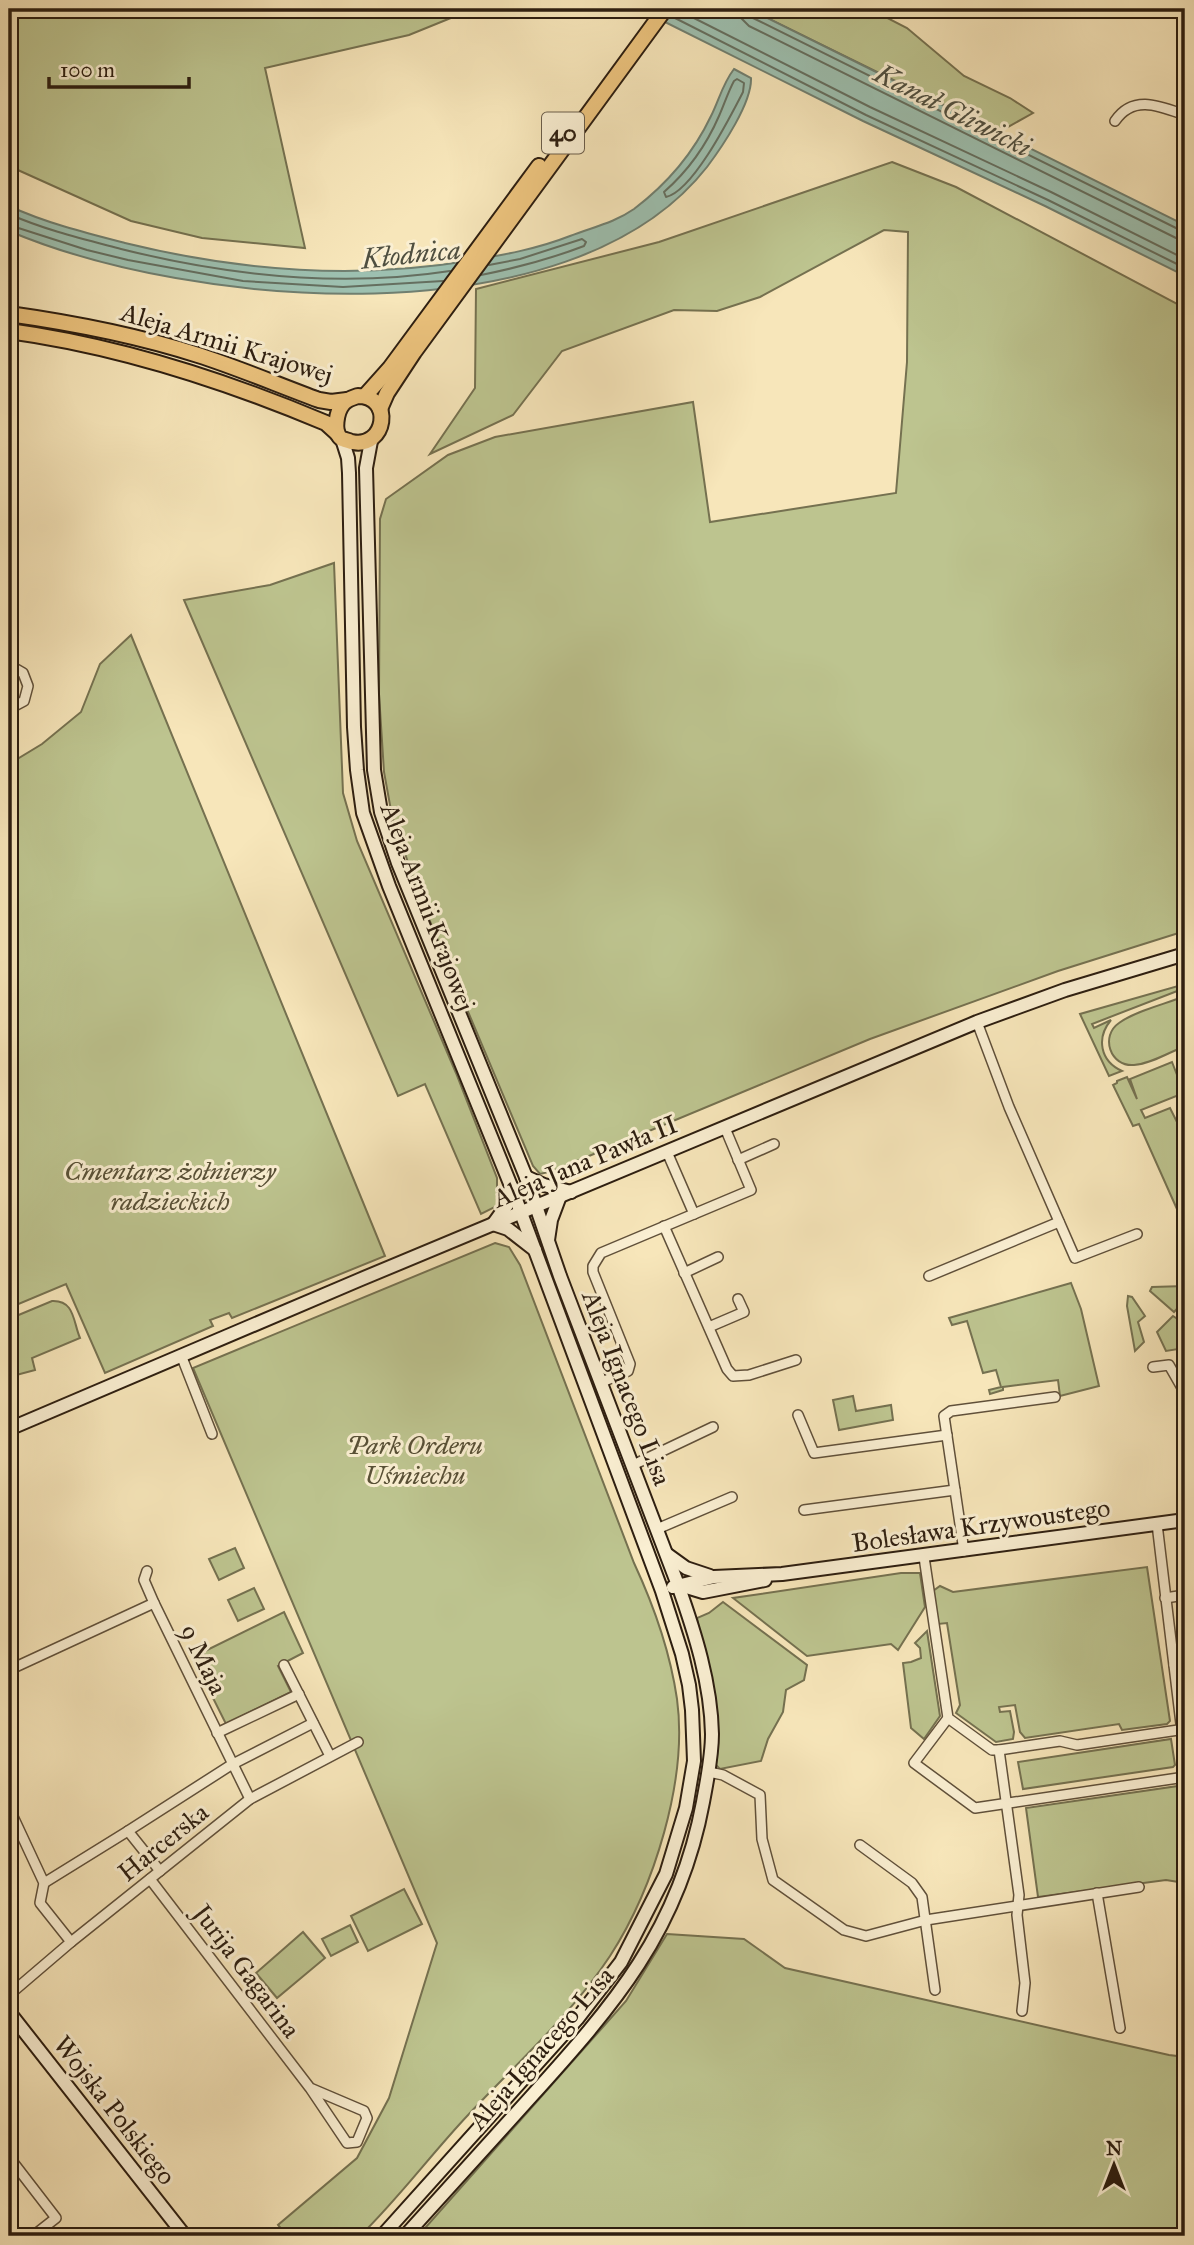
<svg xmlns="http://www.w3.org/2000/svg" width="1194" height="2245" viewBox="0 0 1194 2245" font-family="'IM FELL Great Primer',serif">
<rect width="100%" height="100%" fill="#f7e6ba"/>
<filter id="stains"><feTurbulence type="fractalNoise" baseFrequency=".00286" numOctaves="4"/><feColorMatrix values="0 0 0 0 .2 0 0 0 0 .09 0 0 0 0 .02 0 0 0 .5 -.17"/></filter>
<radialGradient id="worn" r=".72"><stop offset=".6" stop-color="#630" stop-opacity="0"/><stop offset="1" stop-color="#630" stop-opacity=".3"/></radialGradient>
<g fill="#bdc48f" stroke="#757150" stroke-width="2">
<polygon points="9,9 473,9 409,35 265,68 305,248 202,238 131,221 9,166"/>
<polygon points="749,9 870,9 907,28 964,76 1010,98 1033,113 999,132"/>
<polygon points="892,162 956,187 1185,308 1185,931 1058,971 870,1039 553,1171 540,1174 533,1166 421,900 392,816 384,772 379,694 380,519 386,499 448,455 495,437 693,402 710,522 896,493 907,362 908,232 884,230 760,297 717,311 674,310 562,351 513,415 430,454 475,388 476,289 659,242"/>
<polygon points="334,563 343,793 357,841 456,1073 497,1178 497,1206 481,1214 425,1084 398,1096 184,600 270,585"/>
<polygon points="131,635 385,1256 232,1318 229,1313 210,1320 213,1326 105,1373 66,1284 9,1308 9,764 42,744 81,712 100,664"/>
<path d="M1185,984V988L1092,1024L1094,1028L1111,1020C1096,1038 1100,1061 1122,1071L1109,1076L1080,1014Z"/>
<path d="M1185,996V1046C1170,1052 1150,1064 1134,1065C1110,1067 1100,1036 1119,1023C1135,1011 1166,1004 1185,996Z"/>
<polygon points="1172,1062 1184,1093 1141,1110 1145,1118 1170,1108 1185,1138 1185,1227 1139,1124 1133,1126 1113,1085 1117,1083 1117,1081 1127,1077 1137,1099 1130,1079"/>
<path d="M495,1243L509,1247L520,1265L634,1563C654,1606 670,1651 677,1699C688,1780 654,1888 610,1956C572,2014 517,2063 469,2114C432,2153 399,2198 360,2236H287L278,2225L357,2158L389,2098L437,1943L193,1368Z"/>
<polygon points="1071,1283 1081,1309 1099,1386 1060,1396 1058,1380 1003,1387 1003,1390 990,1394 989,1390 1001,1387 996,1370 983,1373 967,1321 952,1325 949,1318"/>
<polygon points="1185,1286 1185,1300 1174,1312 1150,1291 1152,1287"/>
<polygon points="1128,1296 1132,1297 1145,1316 1138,1322 1144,1342 1135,1351 1127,1306"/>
<path d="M52,1301C75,1300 73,1322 80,1338L32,1358L35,1370L9,1377V1319Z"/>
<polygon points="1173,1316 1185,1324 1185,1348 1166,1351 1157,1332"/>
<polygon points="853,1396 856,1411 891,1405 893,1420 839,1430 833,1400"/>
<polygon points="235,1548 244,1568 219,1580 209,1559"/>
<polygon points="1147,1567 1170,1721 1167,1724 1122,1730 1119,1724 1025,1738 1020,1732 1015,1705 999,1707 1000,1712 1010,1711 1014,1732 1013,1739 996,1742 956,1713 960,1705 947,1623 938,1624 933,1591 940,1586 953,1592"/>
<polygon points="901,1573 920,1573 925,1607 898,1650 891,1644 807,1656 733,1598"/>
<polygon points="254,1588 264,1609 238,1621 228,1600"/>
<polygon points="723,1602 807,1665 804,1680 786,1690 783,1712 768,1739 761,1761 720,1769 716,1765 718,1734 697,1618 709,1613"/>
<polygon points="284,1612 303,1653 278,1666 291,1692 226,1724 212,1696 222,1691 203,1652"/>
<polygon points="927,1631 940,1716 924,1739 911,1728 903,1663 911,1662 921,1658 920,1648 915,1643"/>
<polygon points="1171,1739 1175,1765 1173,1767 1023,1789 1018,1762"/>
<polygon points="1185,1785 1185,1883 1166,1880 1038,1897 1026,1808"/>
<polygon points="404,1889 422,1924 368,1951 351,1916"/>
<polygon points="350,1925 358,1942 331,1956 322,1939"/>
<polygon points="303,1932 325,1958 277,1998 256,1973"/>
<polygon points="667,1934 744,1939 785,1968 1169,2055 1185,2057 1185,2236 418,2236 626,2001"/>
</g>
<g fill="#9dc0b0" stroke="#707f70" stroke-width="2">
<polygon points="639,9 749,9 1185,225 1185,276 1045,206 863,121"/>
<path d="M734,69L751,78C752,103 722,147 707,167C570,342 191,308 9,231V206C46,223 86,233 125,243C239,271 352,280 468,261C503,255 537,249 570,236C593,227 614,223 634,209C667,184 693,154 711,116C719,100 723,83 734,69Z"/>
</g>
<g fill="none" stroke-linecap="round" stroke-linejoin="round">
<g stroke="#656f60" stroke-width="2">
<polyline points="676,9 870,107 1051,192 1185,259"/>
<polyline points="739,9 741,18 749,26 1176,238 1185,240"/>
<polyline points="748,9 749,14 753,18 1180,230 1185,231"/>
<polyline points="671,16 866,115 1048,200 1185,268"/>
<path d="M737,79L744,83L743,92C730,117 693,191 666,197L664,192C688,171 706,146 719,116C724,105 728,92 734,81Z"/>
<path d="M9,214C45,230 83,239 121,249C229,276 340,288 450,271"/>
<polyline points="9,225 87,250 128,260 243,281 343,287 443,281"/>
<path d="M481,275C516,268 550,259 584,246L586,242L582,239L520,259L489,265"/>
</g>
<g stroke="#60503a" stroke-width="12">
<g id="street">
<path d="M1115,121C1133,94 1160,106 1185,115"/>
<polyline points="9,665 23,673 28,686 24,701 9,709"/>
<polyline points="977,1022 1009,1107 1075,1258 1137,1234"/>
<polyline points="667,1152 694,1214"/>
<polyline points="738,1160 774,1144"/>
<polyline points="664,1226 727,1369 733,1376 749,1375 796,1360"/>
<polyline points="684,1273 718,1257"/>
<polyline points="929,1276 1059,1222"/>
<polyline points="709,1327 744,1312 738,1299"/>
<polyline points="181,1355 212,1434"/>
<polyline points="1153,1367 1169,1365 1185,1393"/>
<polyline points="602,1382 628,1371 630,1364 593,1272 593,1266 601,1253 751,1190 725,1128"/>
<polyline points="798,1415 814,1453 947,1435"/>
<polyline points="633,1465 713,1427"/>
<polyline points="804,1510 955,1490"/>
<polyline points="1157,1524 1185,1757"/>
<polyline points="657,1529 732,1497"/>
<polyline points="964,1551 944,1416 951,1411 1055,1397"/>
<polyline points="924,1557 948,1718 992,1750 999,1750 1019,1895 1017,1915 1025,1983 1022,2011"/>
<polyline points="147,1571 144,1580 154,1603 250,1799"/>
<polyline points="1165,1598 1185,1595"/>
<polyline points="284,1665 330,1756"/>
<polyline points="1174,1665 1185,1664"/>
<polyline points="9,1670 154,1603"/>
<polyline points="948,1718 914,1763 975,1808 1185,1777"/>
<polyline points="217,1733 299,1694"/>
<polyline points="999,1750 1060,1741 1077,1745 1185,1729"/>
<polyline points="709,1772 723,1775 760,1795 762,1839 773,1880 844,1930 866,1936 926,1920 1139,1887"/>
<polyline points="9,1808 44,1883 40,1903 71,1942"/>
<polyline points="860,1845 912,1883 922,1897 935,1990"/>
<polyline points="160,1871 128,1831 231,1765 313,1723"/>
<polyline points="150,1879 310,2088 347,2143 357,2142 367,2118 364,2111 310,2088"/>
<polyline points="44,1883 128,1831"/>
<polyline points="1097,1893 1120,2028"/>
<polyline points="9,1995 71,1942 250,1799 358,1742"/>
<polyline points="9,2157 56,2218 33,2236"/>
</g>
</g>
<g stroke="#2d1e10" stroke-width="16">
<g id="secondary">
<polyline points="342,439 348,458 349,473 354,727 357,770 363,813 389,886 511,1186 662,1591 682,1654 689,1685 692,1710 694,1761 686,1808 666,1874 621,1962 577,2019 382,2236"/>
<path d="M371,441L366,468L374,770L381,812L398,863L526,1177L560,1276L678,1585C695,1633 711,1683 712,1734C712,1757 707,1780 703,1802C679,1931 614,2005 529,2099C488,2144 447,2190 405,2236"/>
<polyline points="526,1177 544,1185 571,1192"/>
<polyline points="494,1223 507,1205 511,1186"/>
<polyline points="493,1224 508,1229 535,1250"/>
<polyline points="548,1240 551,1220 560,1196"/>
<polyline points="9,1429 359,1280 977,1022 1065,990 1185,954"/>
<polyline points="668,1555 686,1568 710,1576"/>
<polyline points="680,1585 703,1592 765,1580"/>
<polyline points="673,1587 714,1577 782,1574 1185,1520"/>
<polyline points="9,2012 185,2236"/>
</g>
</g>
<g stroke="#2d1e10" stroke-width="18">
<g id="primary">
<path d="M9,314C73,323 136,335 198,355C239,368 278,385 319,400L331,402L347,400"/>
<path d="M9,331C119,346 224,380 326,423L337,433"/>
<path d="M358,396C394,396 386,449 352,442C351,442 343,439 342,439C332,432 337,411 343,404C347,399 352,398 358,396Z"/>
<polyline points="365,396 390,368 539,166"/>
<polyline points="380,409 387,393 414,352 665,9"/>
</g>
</g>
<use href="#street" stroke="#faefd2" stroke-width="9"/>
<use href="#secondary" stroke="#faefd2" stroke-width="12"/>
<use href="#primary" stroke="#ecc37d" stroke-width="14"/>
</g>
<g text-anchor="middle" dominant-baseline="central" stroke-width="6" stroke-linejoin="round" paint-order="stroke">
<rect fill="#faefd2" stroke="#6a5d4a" stroke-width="2" x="542" y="112.5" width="42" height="41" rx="5"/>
<g font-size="24" font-weight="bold" fill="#2d1e10">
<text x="563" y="133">40</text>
</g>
<g font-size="26" fill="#2d1e10" stroke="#faefd2">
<text transform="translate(227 343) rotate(17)">Aleja Armii Krajowej</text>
<text transform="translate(428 907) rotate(69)">Aleja Armii Krajowej</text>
<text transform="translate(585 1161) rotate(-23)">Aleja Jana Pawła II</text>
<text transform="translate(627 1388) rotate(69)">Aleja Ignacego Lisa</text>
<text transform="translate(981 1525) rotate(-8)">Bolesława Krzywoustego</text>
<text transform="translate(204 1659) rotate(64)">9 Maja</text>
<text transform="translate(163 1842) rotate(-39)">Harcerska</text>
<text transform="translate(247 1971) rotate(53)">Jurija Gagarina</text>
<text transform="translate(541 2048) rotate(-49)">Aleja Ignacego Lisa</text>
<text transform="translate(115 2110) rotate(52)">Wojska Polskiego</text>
</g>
<g font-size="26" font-style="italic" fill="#585036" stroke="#faefd2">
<text x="170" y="1171">Cmentarz żołnierzy<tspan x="170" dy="30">radzieckich</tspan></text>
<text x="415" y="1445">Park Orderu<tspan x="415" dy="30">Uśmiechu</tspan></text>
</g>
<g font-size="28" font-style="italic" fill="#4f4f40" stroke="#faefd2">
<text transform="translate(953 110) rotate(27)">Kanał Gliwicki</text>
<text transform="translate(411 254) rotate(-6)">Kłodnica</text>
</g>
</g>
<rect width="1194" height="2245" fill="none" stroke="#f7e6ba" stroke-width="35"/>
<rect x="10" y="10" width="1173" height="2224" fill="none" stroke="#2d1e10" stroke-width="3.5"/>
<rect x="18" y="18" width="1159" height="2210" fill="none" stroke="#2d1e10" stroke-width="2"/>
<g transform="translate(1114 2165)" stroke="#faefd2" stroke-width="5" paint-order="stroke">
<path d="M0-5L12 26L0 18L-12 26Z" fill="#2d1e10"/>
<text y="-10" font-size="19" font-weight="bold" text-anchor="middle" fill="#2d1e10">N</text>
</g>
<path d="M49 77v10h140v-10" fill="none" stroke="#2d1e10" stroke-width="3.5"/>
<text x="60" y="77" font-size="21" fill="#2d1e10" stroke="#faefd2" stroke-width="5" paint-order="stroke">100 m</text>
<rect width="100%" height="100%" filter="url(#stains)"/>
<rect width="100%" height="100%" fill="url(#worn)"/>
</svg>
